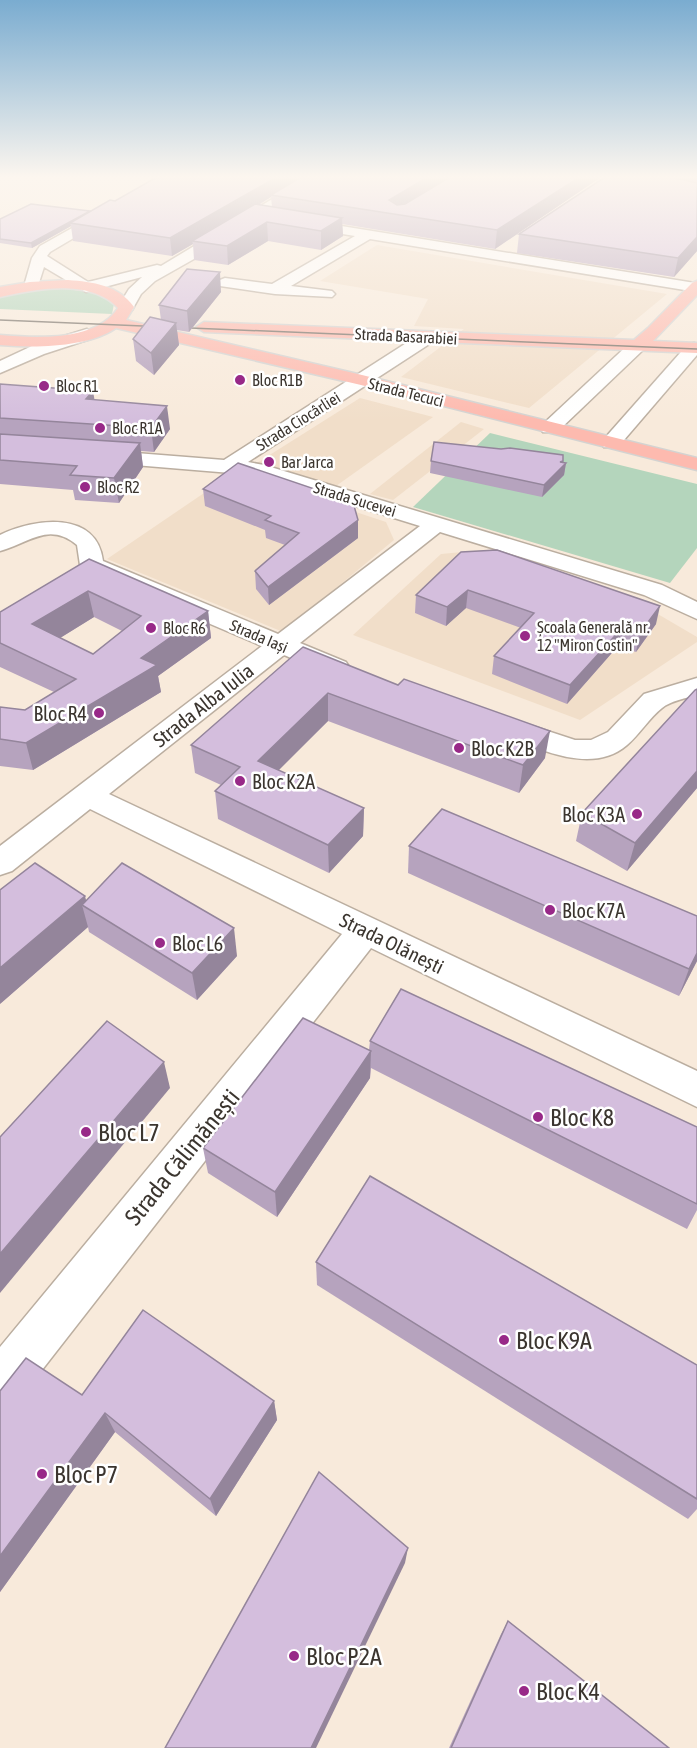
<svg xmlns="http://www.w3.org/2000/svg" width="697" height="1748" viewBox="0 0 697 1748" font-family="'Asap Condensed',sans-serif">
<rect width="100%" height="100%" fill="#f8eadb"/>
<g fill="#f1dec9">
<polygon points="377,245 667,294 529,408 401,377 464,329 414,326 428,299 320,281"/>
<polygon points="360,398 433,417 336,486 257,463"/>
<polygon points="461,422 484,429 393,500 370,494"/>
<polygon points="235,472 386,522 394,540 283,632 107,559"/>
<polygon points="484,550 627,596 697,637 697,642 580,720 353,635 441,554"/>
</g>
<g fill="#b4d5bc">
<polygon points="58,288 91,292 101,295 114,304 112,314 0,309 0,295 19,291"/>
<polygon points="490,433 697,484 697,548 670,583 413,507"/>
</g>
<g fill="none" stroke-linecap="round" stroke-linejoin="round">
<g stroke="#bbaea0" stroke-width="3">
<g id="minor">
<polygon points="163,177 177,177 50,252 47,256 88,282 157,265 161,266 309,177 323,177 201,255 155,281 141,294 132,310 126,312 118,307 129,289 142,277 86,292 44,267 37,289 27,289 24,286 32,258 40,246"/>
<polygon points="298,219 695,283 697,284 697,292 370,239 291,286 332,291 335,294 332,297 275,294 220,286 217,283 220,280 225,278 272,284 355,236 293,226 291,223 293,220"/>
<polygon points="87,329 95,334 93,338 44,354 0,373 0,361 32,346"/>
<path d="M428,332L434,333L436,337L434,341L248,462L264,465L662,585L697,602V619L644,595L440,532L300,643L346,662L350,668L346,674C326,679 303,663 284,655L109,794L697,1071V1107L371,948L17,1402L0,1409V1347L342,934L90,809L12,871L0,875V846L262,646L84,570L80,565L77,545C48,521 28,544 0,551V535C34,518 97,510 103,561L278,634L420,526L255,475L98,462L91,460L88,456L91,452L98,450L224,460L422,333Z"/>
<polygon points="637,341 643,342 646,346 643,350 557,432 543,432 540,428 543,424 631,342"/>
<polygon points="694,343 697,344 697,355 618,447 604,447 601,443 604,439 688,344"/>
<path d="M697,678V695C687,698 670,701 662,708C649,718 640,734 627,745C590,777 534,746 495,732L491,726L495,720L505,717L575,740H591L608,732L644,694Z"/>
</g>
</g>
<g stroke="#d4d3d1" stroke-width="3">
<g id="major">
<path d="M68,280C93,282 118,285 134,307L126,320L362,375L697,458V470L361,385L116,328C87,348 33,348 0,345V335C35,338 96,342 118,308C90,278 35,289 0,297V287L30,282Z"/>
<polygon points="697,281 697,295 653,341 697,343 697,353 204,332 196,327 204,322 634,340 648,328 692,283"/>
</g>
</g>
<use href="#minor" fill="#fff" fill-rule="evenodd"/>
<use href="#major" fill="#fdbaaf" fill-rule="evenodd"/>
<polyline stroke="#787067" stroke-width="1.5" points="0,320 697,349"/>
</g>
<g fill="#b6a3be" fill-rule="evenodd">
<polygon points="605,177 697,177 697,251 674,277 517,253 519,234"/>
<path d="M598,179L495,249L342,224L343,236L321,250L268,241L228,265L194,260L193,244L172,256L73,241L71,226L32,248L0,243V219L90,211V212L115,201ZM271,197L272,207L259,205Z"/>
<polygon points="221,292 189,332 177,330 179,345 154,375 136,361 133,339 161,320 159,305"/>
<polygon points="0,384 95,400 170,429 154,452 141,451 143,467 119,503 75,500 73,490 0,484"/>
<polygon points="431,461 563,463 566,463 564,475 542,497 430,473"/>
<polygon points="203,489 358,538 269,605 256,589 255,571 285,545 266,538 265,530 205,506"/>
<polygon points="461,552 656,624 636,652 618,646 567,704 492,674 494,656 521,628 466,608 446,626 415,613 416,595"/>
<path d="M89,559L208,611L211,638L158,676L161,692L33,770L0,766V707L25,710L54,692L0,667V612ZM94,617L122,631L93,654L60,638Z"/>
<polygon points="303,647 545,758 519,793 328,721 278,770 364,808 363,836 329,873 218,819 215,791 221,785 195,773 191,745"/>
<polygon points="697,689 697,788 627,871 576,841 582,813"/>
<polygon points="409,846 697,916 697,961 679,996 408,873"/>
<polygon points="86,900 237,956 197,1000 89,932 88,927 0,1004"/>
<polygon points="370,1041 697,1127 697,1210 687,1229 371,1068 370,1078 277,1217 208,1173 203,1148 369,1050"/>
<polygon points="316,1262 697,1365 697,1509 688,1519 317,1285"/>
<polygon points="0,1391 82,1395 274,1401 277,1420 216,1516 115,1432 0,1592"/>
<polygon points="508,1621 669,1748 449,1748 501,1634"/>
</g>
<g fill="#94859b">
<polygon points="277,177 305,177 271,195 271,197 197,241 192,241 193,244 172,256 170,238"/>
<polygon points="428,177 454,177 394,214 389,200"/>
<polygon points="580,177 600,177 598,179 495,249 497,230"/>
<polygon points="90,211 90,215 70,223 71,226 32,248 31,243"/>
<polygon points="342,218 343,236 321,250 321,231"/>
<polygon points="267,222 268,241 228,265 227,246"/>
<polygon points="697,237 697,251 674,277 678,258"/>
<polygon points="220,272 221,292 189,332 187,311"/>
<polygon points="176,323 179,345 154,375 151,353"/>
<polygon points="93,391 97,414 86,399"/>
<polygon points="167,406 170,429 154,452 151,428"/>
<polygon points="140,443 143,467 119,503 114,478"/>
<polygon points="563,461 562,467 566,463 564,475 542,497 544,485 560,462"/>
<polygon points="358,520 358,538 269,605 268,587"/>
<polygon points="468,590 466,608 446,626 447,607"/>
<polygon points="88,591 94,617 39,651 32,624"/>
<polygon points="660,606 656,624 636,652 640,633"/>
<polygon points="208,611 211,638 158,676 161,692 33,770 26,743 141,658"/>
<polygon points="622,628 618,646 567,704 570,685"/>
<polygon points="328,693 328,721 260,789 258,761"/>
<polygon points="550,731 545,758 519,793 523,765"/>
<polygon points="697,771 697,788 627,871 635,843"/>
<polygon points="364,808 363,836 329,873 328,845"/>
<polygon points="85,896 88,908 82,905 88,927 0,1004 0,968"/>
<polygon points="234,928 237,956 197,1000 192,973"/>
<polygon points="697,953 697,961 679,996 689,969"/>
<polygon points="371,1051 370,1078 277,1217 275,1192"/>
<polygon points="164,1062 170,1088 0,1293 0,1254"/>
<polygon points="274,1401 277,1420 216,1516 210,1499"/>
<polygon points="105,1413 115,1432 0,1592 0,1556"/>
<polygon points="408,1548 405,1563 316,1748 311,1748"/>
</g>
<g fill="#d4bedd" stroke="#94859b" stroke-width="1.5" fill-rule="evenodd">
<polygon points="157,177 277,177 170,238 70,223 110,200 115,201"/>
<polygon points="301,177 428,177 389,200 397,205 405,204 450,177 580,177 497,230 271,195"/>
<polygon points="605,177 675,177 675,178 697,183 697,237 678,258 519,234"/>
<polygon points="31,204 90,211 31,243 0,239 0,219"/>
<polygon points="255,204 342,218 321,231 267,222 227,246 192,241"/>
<polygon points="187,269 220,272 187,311 159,305"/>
<polygon points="150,317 176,323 151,353 133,339"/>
<polygon points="0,384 93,391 86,399 167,406 151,428 0,418"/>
<polygon points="0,434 140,443 114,478 70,475 77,466 0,460"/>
<polygon points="434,442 501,449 510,448 563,455 563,461 560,462 566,463 544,485 431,461"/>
<polygon points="238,463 353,502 358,520 268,587 255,571 299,533 265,520 271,516 203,489"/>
<polygon points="497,550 660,606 640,633 622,628 570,685 494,656 534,613 468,590 447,607 416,595 461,552"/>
<path d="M89,559L208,611L141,658L157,665L26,743L0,739V707L25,710L76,679L0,643V612ZM88,591L141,616L93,654L32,624Z"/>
<polygon points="303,647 398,685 404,679 550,731 523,765 328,693 258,761 364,808 328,845 215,791 240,767 191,745"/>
<polygon points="697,689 697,771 635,843 582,813 695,690"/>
<polygon points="442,809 697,916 697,953 689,969 409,846"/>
<polygon points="35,863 85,896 0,968 0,890"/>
<polygon points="122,863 234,928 192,973 82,905"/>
<polygon points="401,989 697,1127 697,1204 370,1041"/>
<polygon points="303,1018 371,1051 275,1192 203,1148"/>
<polygon points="107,1021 164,1062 0,1254 0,1137"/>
<polygon points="370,1176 697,1365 697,1499 316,1262"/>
<polygon points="143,1310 274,1401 210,1499 105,1413 0,1556 0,1391 26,1358 82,1395"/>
<polygon points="319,1472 408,1548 311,1748 165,1748"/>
<polygon points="508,1621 669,1748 451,1748"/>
</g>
<linearGradient id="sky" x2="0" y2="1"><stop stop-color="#7aacd0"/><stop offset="0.42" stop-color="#fcf6ef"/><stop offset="1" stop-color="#fcf6ef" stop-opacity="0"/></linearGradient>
<rect width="697" height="421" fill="url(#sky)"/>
<g fill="#982988" stroke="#fff" stroke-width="2">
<circle cx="240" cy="380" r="6"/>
<circle cx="44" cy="386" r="6"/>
<circle cx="100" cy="428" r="6"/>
<circle cx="269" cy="462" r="6"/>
<circle cx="85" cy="487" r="6"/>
<circle cx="151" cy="628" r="6"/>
<circle cx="525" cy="636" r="6"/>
<circle cx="99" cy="713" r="6"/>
<circle cx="459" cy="748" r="6"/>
<circle cx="240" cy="781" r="6"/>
<circle cx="637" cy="814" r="6"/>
<circle cx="550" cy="910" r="6"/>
<circle cx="160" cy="943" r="6"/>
<circle cx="538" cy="1117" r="6"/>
<circle cx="86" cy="1132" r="6"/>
<circle cx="504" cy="1340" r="6"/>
<circle cx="42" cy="1474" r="6"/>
<circle cx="294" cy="1656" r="6"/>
<circle cx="524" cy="1691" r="6"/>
</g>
<g text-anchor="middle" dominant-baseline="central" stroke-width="5" stroke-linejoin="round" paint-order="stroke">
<g font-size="16" fill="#3b352f" stroke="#fff">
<text transform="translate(406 336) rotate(3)">Strada Basarabiei</text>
<text transform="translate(406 392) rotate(14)">Strada Tecuci</text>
<text transform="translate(298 421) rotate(-32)">Strada Ciocârliei</text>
<text transform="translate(355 499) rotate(17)">Strada Sucevei</text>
<text transform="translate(259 636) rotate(23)">Strada Iași</text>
</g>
<g font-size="16" fill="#3b352f" stroke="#fff" text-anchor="start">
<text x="252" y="380">Bloc R1B</text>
<text x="56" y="386">Bloc R1</text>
<text x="112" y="428">Bloc R1A</text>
<text x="281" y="462">Bar Jarca</text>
<text x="97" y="487">Bloc R2</text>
<text x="537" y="627">Școala Generală nr.<tspan x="537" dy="18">12 "Miron Costin"</tspan></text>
<text x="163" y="628">Bloc R6</text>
</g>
<g font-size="20" fill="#3b352f" stroke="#fff">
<text transform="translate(203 705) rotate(-38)">Strada Alba Iulia</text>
<text transform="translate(392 943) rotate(26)">Strada Olănești</text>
</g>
<g font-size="20" fill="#3b352f" stroke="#fff" text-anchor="start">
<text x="87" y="713" text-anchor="end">Bloc R4</text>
<text x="471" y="748">Bloc K2B</text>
<text x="252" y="781">Bloc K2A</text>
<text x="625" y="814" text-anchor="end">Bloc K3A</text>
<text x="562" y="910">Bloc K7A</text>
<text x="172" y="943">Bloc L6</text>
</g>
<g font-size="24" fill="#3b352f" stroke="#fff" text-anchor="start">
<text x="550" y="1117">Bloc K8</text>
<text x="98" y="1132">Bloc L7</text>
<text x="516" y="1340">Bloc K9A</text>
<text x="54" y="1474">Bloc P7</text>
<text x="306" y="1656">Bloc P2A</text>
<text x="536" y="1691">Bloc K4</text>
</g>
<g font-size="24" fill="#3b352f" stroke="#fff">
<text transform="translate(182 1157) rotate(-51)">Strada Călimănești</text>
</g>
</g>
</svg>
